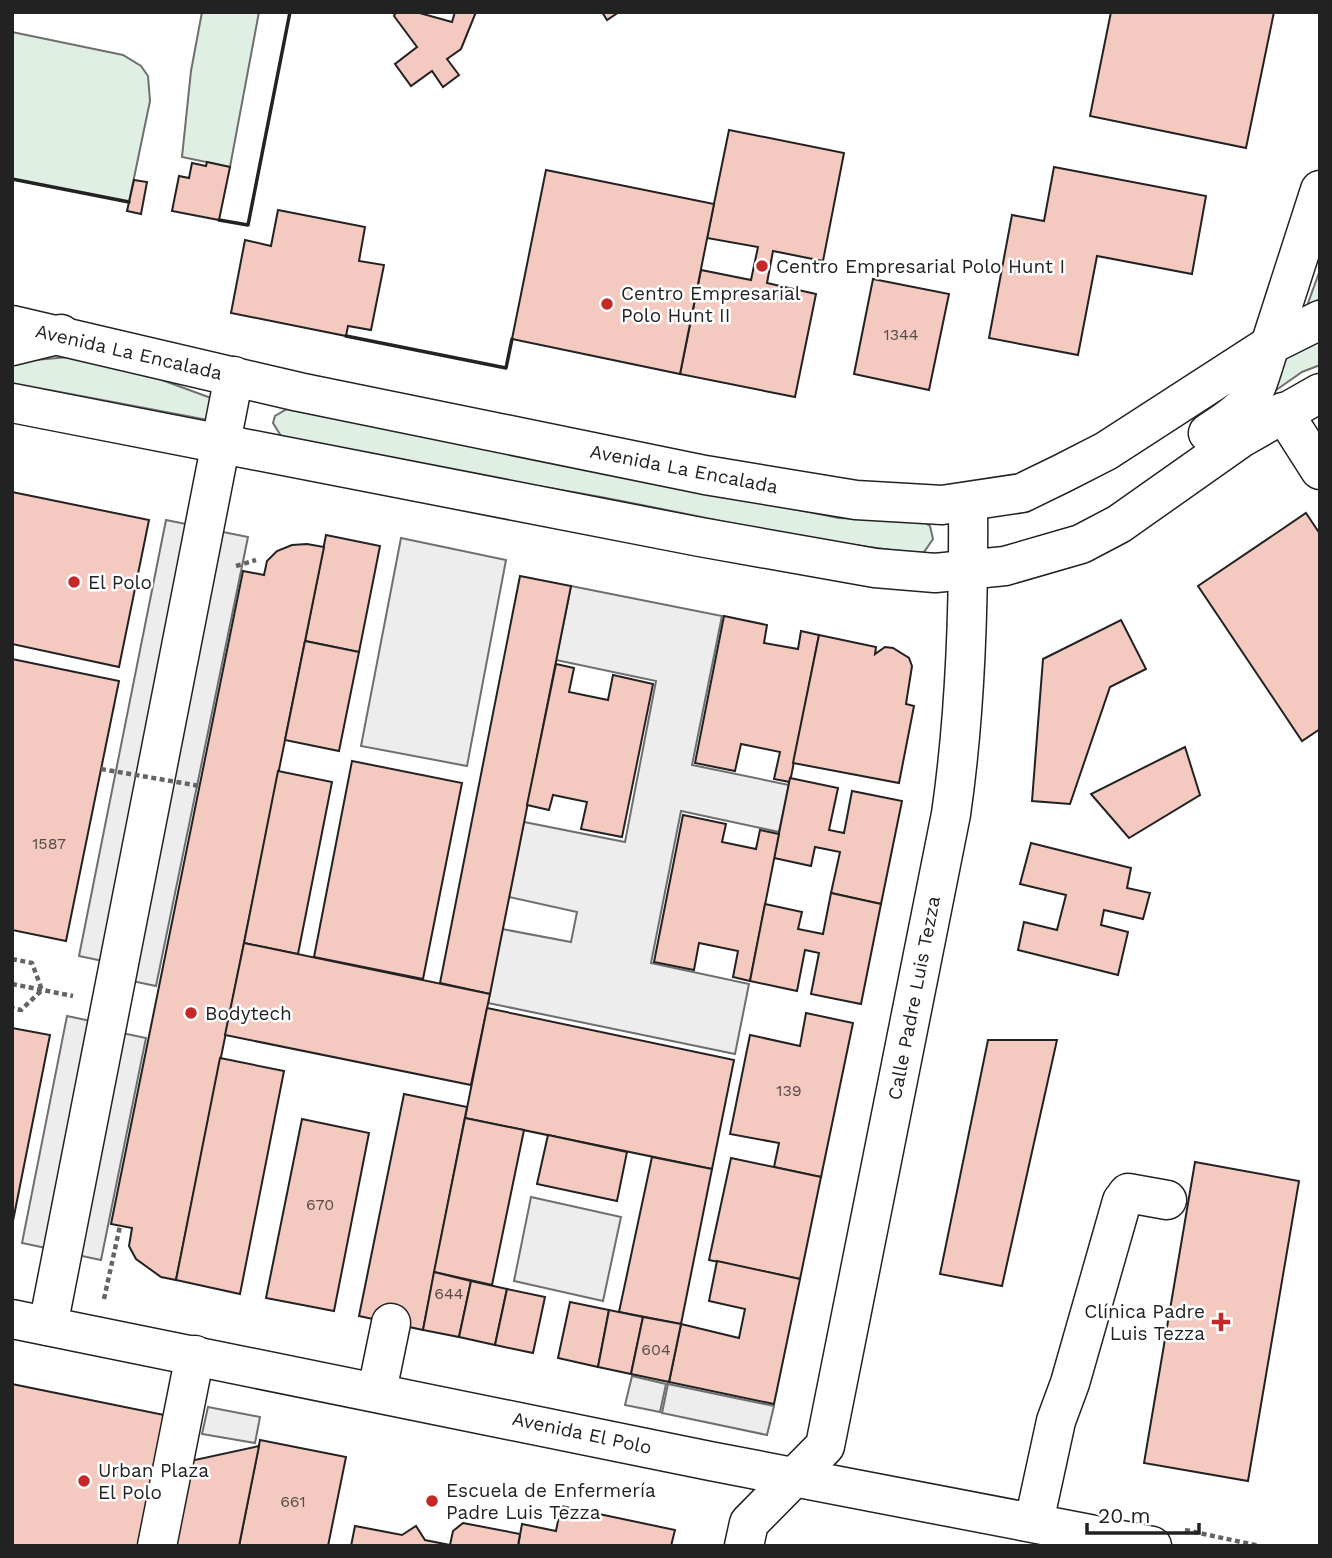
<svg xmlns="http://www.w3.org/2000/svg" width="1332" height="1558" viewBox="0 0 1332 1558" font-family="'Work Sans',sans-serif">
<rect width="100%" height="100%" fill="#fff"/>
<g fill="#e0efe3" stroke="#6f6f6f" stroke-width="2">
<polygon points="202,12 259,12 230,167 182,157 191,71"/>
<polygon points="12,32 123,55 141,66 148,76 150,101 129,202 12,179"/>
<polygon points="1320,270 1320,299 1307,306"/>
<polygon points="1320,338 1320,365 1302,372 1262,400 1270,361"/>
<polygon points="69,357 143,373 211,398 208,420 12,383 12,362"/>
<path d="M287,409L839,518L924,522L930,526L933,539L924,552L919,553C805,542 695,514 584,494C483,475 379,464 281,436L273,423L275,416Z"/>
</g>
<g fill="#ededed" stroke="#6f6f6f" stroke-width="2">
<polygon points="166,520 191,525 103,961 79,956"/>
<polygon points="223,532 248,537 156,986 132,981"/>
<polygon points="401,538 506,560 467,766 361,746"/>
<polygon points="571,586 722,616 692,765 789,785 779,832 681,811 651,963 749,984 735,1054 488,1003 502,929 571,942 577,912 509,897 524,822 625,842 656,681 556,660"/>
<polygon points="67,1016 91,1021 46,1248 22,1243"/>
<polygon points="122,1033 146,1038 101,1260 77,1255"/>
<polygon points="531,1197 621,1217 603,1301 514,1281"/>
<polygon points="632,1376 666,1384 660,1412 625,1405"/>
<polygon points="668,1384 774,1406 767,1435 662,1413"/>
<polygon points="208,1407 260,1417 255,1443 202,1434"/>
</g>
<g fill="#f3c9c0" stroke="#222" stroke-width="2">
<polygon points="396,12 416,12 452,22 455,12 476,12 461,49 447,59 459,75 443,87 432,71 411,86 395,64 417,47 394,16"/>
<polygon points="602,12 619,12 607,20"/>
<polygon points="1111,12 1274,12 1246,148 1090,116"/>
<polygon points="729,130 844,153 823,261 773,251 767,283 816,294 795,397 680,374 701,270 751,280 758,247 707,238"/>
<polygon points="207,162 230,167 219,220 172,211 179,176 189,178 192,163 206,166"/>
<polygon points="1054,167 1206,196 1192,274 1097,256 1078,355 989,338 1012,215 1044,221"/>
<polygon points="546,170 714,204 680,374 512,339"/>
<polygon points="134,180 147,182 141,214 127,211"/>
<polygon points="278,210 365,227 359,261 384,265 371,330 348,326 346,336 231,313 245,240 271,246"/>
<polygon points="873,279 949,294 929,390 854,374"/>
<polygon points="12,492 149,520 119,667 12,644"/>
<polygon points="1306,513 1320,534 1320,729 1302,741 1198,586"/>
<polygon points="326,535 380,546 359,652 305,641"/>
<polygon points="307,544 324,547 176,1280 161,1277 136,1259 129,1246 132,1228 111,1224 243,571 264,575 267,561 277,551 292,545"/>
<polygon points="520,576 571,586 490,994 440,983"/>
<polygon points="724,616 767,625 764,643 798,649 801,631 819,635 790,782 774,779 780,752 741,744 735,771 695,763"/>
<polygon points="1121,620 1146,669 1110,687 1070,804 1032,801 1043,659"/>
<polygon points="819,635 876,647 875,654 885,647 893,648 909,658 912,666 906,704 914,706 899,783 793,763"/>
<polygon points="305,641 359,652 339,751 285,740"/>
<polygon points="12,659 119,681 66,941 12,930"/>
<polygon points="556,664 574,668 569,692 608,700 613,675 653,684 622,837 581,829 587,802 553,795 549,810 527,805"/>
<polygon points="1185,747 1200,795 1129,838 1091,794"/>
<polygon points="352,761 462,783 423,979 314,957"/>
<polygon points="278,771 332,782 298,954 244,943"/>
<polygon points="790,778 838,788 829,830 844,833 852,791 902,801 881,904 831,893 840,852 815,847 811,866 774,858"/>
<polygon points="683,815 726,824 722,842 756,849 760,830 779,834 750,981 733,977 738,951 699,943 694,970 654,962"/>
<polygon points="1031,843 1131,868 1127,888 1150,893 1143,919 1104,910 1101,925 1128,932 1118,975 1018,950 1024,922 1057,930 1066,895 1020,884"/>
<polygon points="831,893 881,904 861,1004 811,994 819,953 805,950 797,991 750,981 765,904 802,912 798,929 823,934"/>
<polygon points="244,943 490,994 471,1085 225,1035"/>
<polygon points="487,1008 734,1060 712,1169 465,1118"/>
<polygon points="806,1013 853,1023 821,1177 774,1167 779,1143 730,1134 750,1035 800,1046"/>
<polygon points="12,1028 50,1035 12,1226"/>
<polygon points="988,1040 1057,1040 1002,1286 940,1274"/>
<polygon points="220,1058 284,1071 240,1294 176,1280"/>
<polygon points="404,1094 467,1107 423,1330 359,1316"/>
<polygon points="465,1118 524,1130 492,1285 434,1272"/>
<polygon points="302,1119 369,1133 334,1311 266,1298"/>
<polygon points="548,1135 627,1152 617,1201 537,1184"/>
<polygon points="652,1157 712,1169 681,1324 619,1312"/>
<polygon points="731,1158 821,1177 800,1279 709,1260"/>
<polygon points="1195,1162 1299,1181 1248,1481 1144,1463"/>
<polygon points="717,1261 800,1279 774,1404 669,1382 681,1324 739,1338 745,1309 709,1301"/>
<polygon points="434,1272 471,1281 459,1337 423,1330"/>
<polygon points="471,1281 507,1289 495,1345 459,1337"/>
<polygon points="507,1289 545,1297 533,1353 495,1345"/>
<polygon points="570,1302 609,1310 598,1367 558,1358"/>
<polygon points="609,1310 643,1317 631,1374 598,1367"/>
<polygon points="643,1317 681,1324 669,1382 631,1374"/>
<polygon points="12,1384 169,1416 143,1546 12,1546"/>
<polygon points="260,1440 346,1457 328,1546 239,1546"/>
<polygon points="259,1446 239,1546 174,1546 190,1461"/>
<polygon points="561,1506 675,1530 671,1546 518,1546 522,1524 556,1531"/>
<polygon points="463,1523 520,1534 518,1546 351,1546 355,1526 402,1535 416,1526 425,1540 450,1545 453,1531"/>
</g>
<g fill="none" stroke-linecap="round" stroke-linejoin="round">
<g stroke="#222" stroke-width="41">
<g id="minor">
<polyline points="1270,345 1320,190"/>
<polyline points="12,346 61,334"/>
<polyline points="1283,412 1320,470"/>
<polyline points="48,1326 234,376"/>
<polyline points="377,1391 391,1323"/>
<polyline points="1034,1522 1056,1421 1070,1383 1122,1201 1128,1193 1167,1200"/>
<polyline points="157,1546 195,1355"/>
<path d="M744,1546L749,1523L825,1446L951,814C966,711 969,608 968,503"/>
</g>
</g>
<g stroke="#222" stroke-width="41">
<g id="major">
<polyline points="12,325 299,392 705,475 856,500 942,505 1022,493 1063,473 1106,451 1270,345 1320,320"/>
<polyline points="12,403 700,537 875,568 935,573 1005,566 1081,544 1119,524 1241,438 1320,393"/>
<path d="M1208,433C1256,403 1253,398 1270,345"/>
<polyline points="12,1319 710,1461 1152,1546"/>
</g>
</g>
<g stroke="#646464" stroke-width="4.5" stroke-dasharray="5 3.5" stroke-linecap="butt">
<polyline points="236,566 256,560"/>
<polyline points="12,959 32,963 42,990 21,1010 12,1008"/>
<polyline points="12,984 73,996"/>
<polyline points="104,1299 120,1226"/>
<polyline points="1185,1530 1260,1546"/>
</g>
<use href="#minor" stroke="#fff" stroke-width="38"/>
<use href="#major" stroke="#fff" stroke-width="38"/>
<polyline stroke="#646464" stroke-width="4.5" stroke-dasharray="5 3.5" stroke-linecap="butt" points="101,769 200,786"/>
<g stroke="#222" stroke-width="3.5">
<polyline points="12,179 129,202"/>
<polyline points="219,220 248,225 290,12"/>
<polyline points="346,336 506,368 512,339"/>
</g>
</g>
<g fill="#c62828" stroke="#fff" stroke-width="2.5">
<circle cx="762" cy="266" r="7"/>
<circle cx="607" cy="304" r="7"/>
<circle cx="74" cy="582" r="7"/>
<circle cx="191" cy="1013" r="7"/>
<path d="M1217.5 1311.5h7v7h7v7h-7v7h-7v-7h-7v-7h7z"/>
<circle cx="84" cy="1481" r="7"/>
<circle cx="432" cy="1501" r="7"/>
</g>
<g text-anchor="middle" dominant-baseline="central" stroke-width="5" stroke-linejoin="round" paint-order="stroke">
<g font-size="16" fill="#564c4a">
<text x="901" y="334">1344</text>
<text x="49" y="843">1587</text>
<text x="789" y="1090">139</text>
<text x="320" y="1204">670</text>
<text x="449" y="1293">644</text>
<text x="656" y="1349">604</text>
<text x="293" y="1501">661</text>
</g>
<g font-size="19" fill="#222" stroke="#fff" text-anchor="start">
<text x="776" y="266">Centro Empresarial Polo Hunt I</text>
<text x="621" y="293">Centro Empresarial<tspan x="621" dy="22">Polo Hunt II</tspan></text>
<text x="88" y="582">El Polo</text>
<text x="205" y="1013">Bodytech</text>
<text x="1205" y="1311" text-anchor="end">Clínica Padre<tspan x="1205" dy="22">Luis Tezza</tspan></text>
<text x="98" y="1470">Urban Plaza<tspan x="98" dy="22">El Polo</tspan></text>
<text x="446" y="1490">Escuela de Enfermería<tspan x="446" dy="22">Padre Luis Tezza</tspan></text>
</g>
<g font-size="19" fill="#222" stroke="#fff">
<text transform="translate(129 352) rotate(13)">Avenida La Encalada</text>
<text transform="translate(684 469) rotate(11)">Avenida La Encalada</text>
<text transform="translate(914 998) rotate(-79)">Calle Padre Luis Tezza</text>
<text transform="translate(582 1433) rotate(12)">Avenida El Polo</text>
</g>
</g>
<rect width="1332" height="1558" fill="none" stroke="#222222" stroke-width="28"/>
<path d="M1087 1523v10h112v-10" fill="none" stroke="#222222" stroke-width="3.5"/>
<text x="1098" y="1523" font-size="21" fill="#222222" stroke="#ffffff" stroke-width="5" paint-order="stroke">20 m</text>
</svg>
